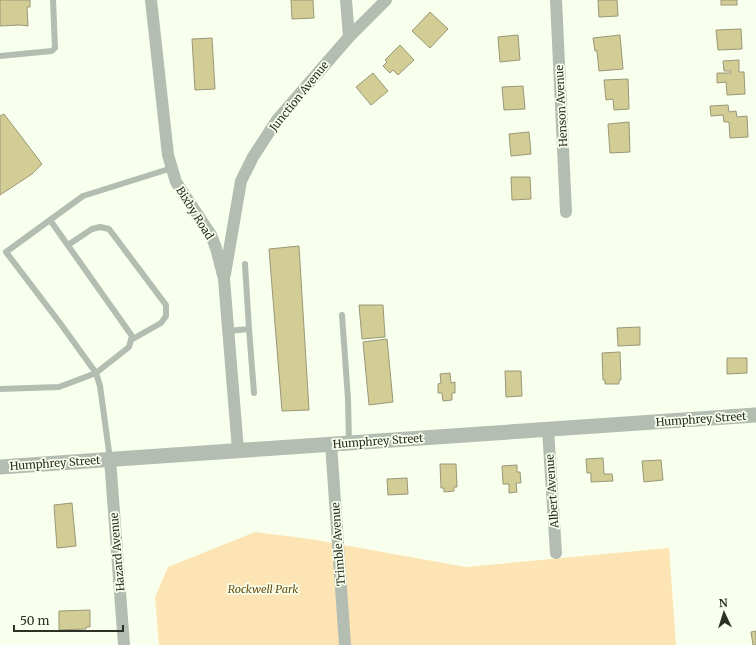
<svg xmlns="http://www.w3.org/2000/svg" width="756" height="645" viewBox="0 0 756 645" font-family="Merriweather,serif">
<rect width="100%" height="100%" fill="#f8ffec"/>
<polygon fill="#fde4b4" points="255,532 310,539 466,567 669,548 676,645 159,645 155,597 168,567"/>
<g fill="#d2cd94" stroke="#9a9779">
<polygon points="0,0 30,0 30,7 27,7 28,26 20,25 0,26"/>
<polygon points="291,0 313,0 314,18 292,19"/>
<polygon points="598,0 617,0 618,16 599,17"/>
<rect x="721" y="0" width="16" height="5"/>
<polygon points="430,12 448,29 430,48 412,31"/>
<polygon points="741,29 742,49 718,50 716,30"/>
<polygon points="518,35 520,60 500,62 498,37"/>
<polygon points="620,35 623,69 599,71 597,51 595,51 593,38"/>
<polygon points="212,38 215,89 195,90 192,39"/>
<polygon points="400,45 414,60 398,75 393,70 390,73 383,66 387,62 385,60"/>
<polygon points="739,60 739,72 744,72 745,94 727,95 726,82 717,83 717,73 731,73 731,71 724,71 723,61"/>
<polygon points="373,73 388,91 371,105 356,87"/>
<polygon points="628,79 629,109 614,110 613,99 606,100 604,80"/>
<polygon points="523,86 525,109 504,110 502,87"/>
<polygon points="728,105 729,112 736,111 737,117 747,116 748,137 730,138 729,122 724,122 723,115 711,116 710,106"/>
<polygon points="4,114 42,164 32,174 0,195 0,116"/>
<polygon points="629,122 630,152 610,153 608,124"/>
<polygon points="529,132 531,154 511,156 509,134"/>
<polygon points="511,177 530,177 531,199 512,200"/>
<polygon points="299,246 309,410 282,411 269,249"/>
<polygon points="359,305 383,305 385,337 362,339"/>
<polygon points="640,327 640,345 618,346 617,328"/>
<polygon points="387,339 393,402 369,405 363,342"/>
<polygon points="620,352 621,380 619,380 619,384 605,384 605,380 603,380 602,353"/>
<polygon points="727,358 747,358 747,373 727,374"/>
<polygon points="505,371 521,371 522,396 506,397"/>
<polygon points="450,373 451,383 455,382 455,393 452,393 452,400 443,401 442,393 438,393 438,384 441,383 440,374"/>
<polygon points="603,458 604,474 612,474 613,481 591,482 591,473 587,473 586,459"/>
<polygon points="661,460 663,480 644,482 642,461"/>
<polygon points="440,464 456,464 457,487 454,487 454,491 444,492 444,488 441,488"/>
<polygon points="517,465 517,472 520,472 521,483 516,483 517,492 509,493 509,484 503,484 502,466"/>
<polygon points="407,478 408,494 388,495 387,479"/>
<polygon points="72,503 76,546 57,548 54,505"/>
<polygon points="90,610 90,627 86,627 86,629 59,630 59,611"/>
<polygon points="756,631 756,645 753,645 751,632"/>
</g>
<g fill="none" stroke-linecap="round" stroke-linejoin="round">
<g stroke="#b3bdb2" stroke-width="6">
<polyline points="0,56 52,51 55,48 53,0"/>
<polyline points="68,245 92,229 100,227 109,229 166,305 166,316 161,323 131,340"/>
<polyline points="342,315 348,399 349,443"/>
<polyline points="249,329 254,393"/>
<polyline points="228,331 249,329 245,264"/>
<polyline points="0,389 59,387 96,373 129,347 132,336 50,220"/>
<polyline points="110,459 100,386 96,373 60,323 6,252 83,196 172,168"/>
</g>
<g stroke="#b3bdb2" stroke-width="12">
<polyline points="151,0 168,155 176,182 211,235 216,248 224,279 238,450"/>
<polyline points="346,0 349,37"/>
<polyline points="556,0 566,212"/>
<polyline points="225,274 241,181 253,157 277,120 349,37 386,0"/>
<polyline points="548,430 556,553"/>
<polyline points="331,444 345,645"/>
<polyline points="110,459 124,645"/>
</g>
<polyline stroke="#b3bdb2" stroke-width="15" points="0,467 756,415"/>
</g>
<g text-anchor="middle" dominant-baseline="central" stroke-width="3.5" stroke-linejoin="round" paint-order="stroke">
<g font-size="11" fill="#2d3125" stroke="#f8ffec">
<text transform="translate(299 96) rotate(-51)">Junction Avenue</text>
<text transform="translate(561 106) rotate(-93)">Henson Avenue</text>
<text transform="translate(195 213) rotate(58)">Bixby Road</text>
<text transform="translate(701 419) rotate(-4)">Humphrey Street</text>
<text transform="translate(378 441) rotate(-4)">Humphrey Street</text>
<text transform="translate(55 463) rotate(-4)">Humphrey Street</text>
<text transform="translate(552 491) rotate(-94)">Albert Avenue</text>
<text transform="translate(338 544) rotate(-94)">Trimble Avenue</text>
<text transform="translate(117 552) rotate(-95)">Hazard Avenue</text>
</g>
<g font-size="11" font-style="italic" fill="#674c0b" stroke="#f8ffec">
<text x="263" y="589">Rockwell Park</text>
</g>
</g>
<g transform="translate(724 613) rotate(356)" stroke="#f8ffec" stroke-width="3" paint-order="stroke">
<path d="M0-3L7 15L0 10L-7 15Z" fill="#2d3125"/>
<text y="-6" font-size="11" font-weight="bold" text-anchor="middle" fill="#2d3125">N</text>
</g>
<path d="M14 625v6h109v-6" fill="none" stroke="#2d3125" stroke-width="2"/>
<text x="20" y="625" font-size="12" fill="#2d3125" stroke="#f8ffec" stroke-width="3" paint-order="stroke">50 m</text>
</svg>
